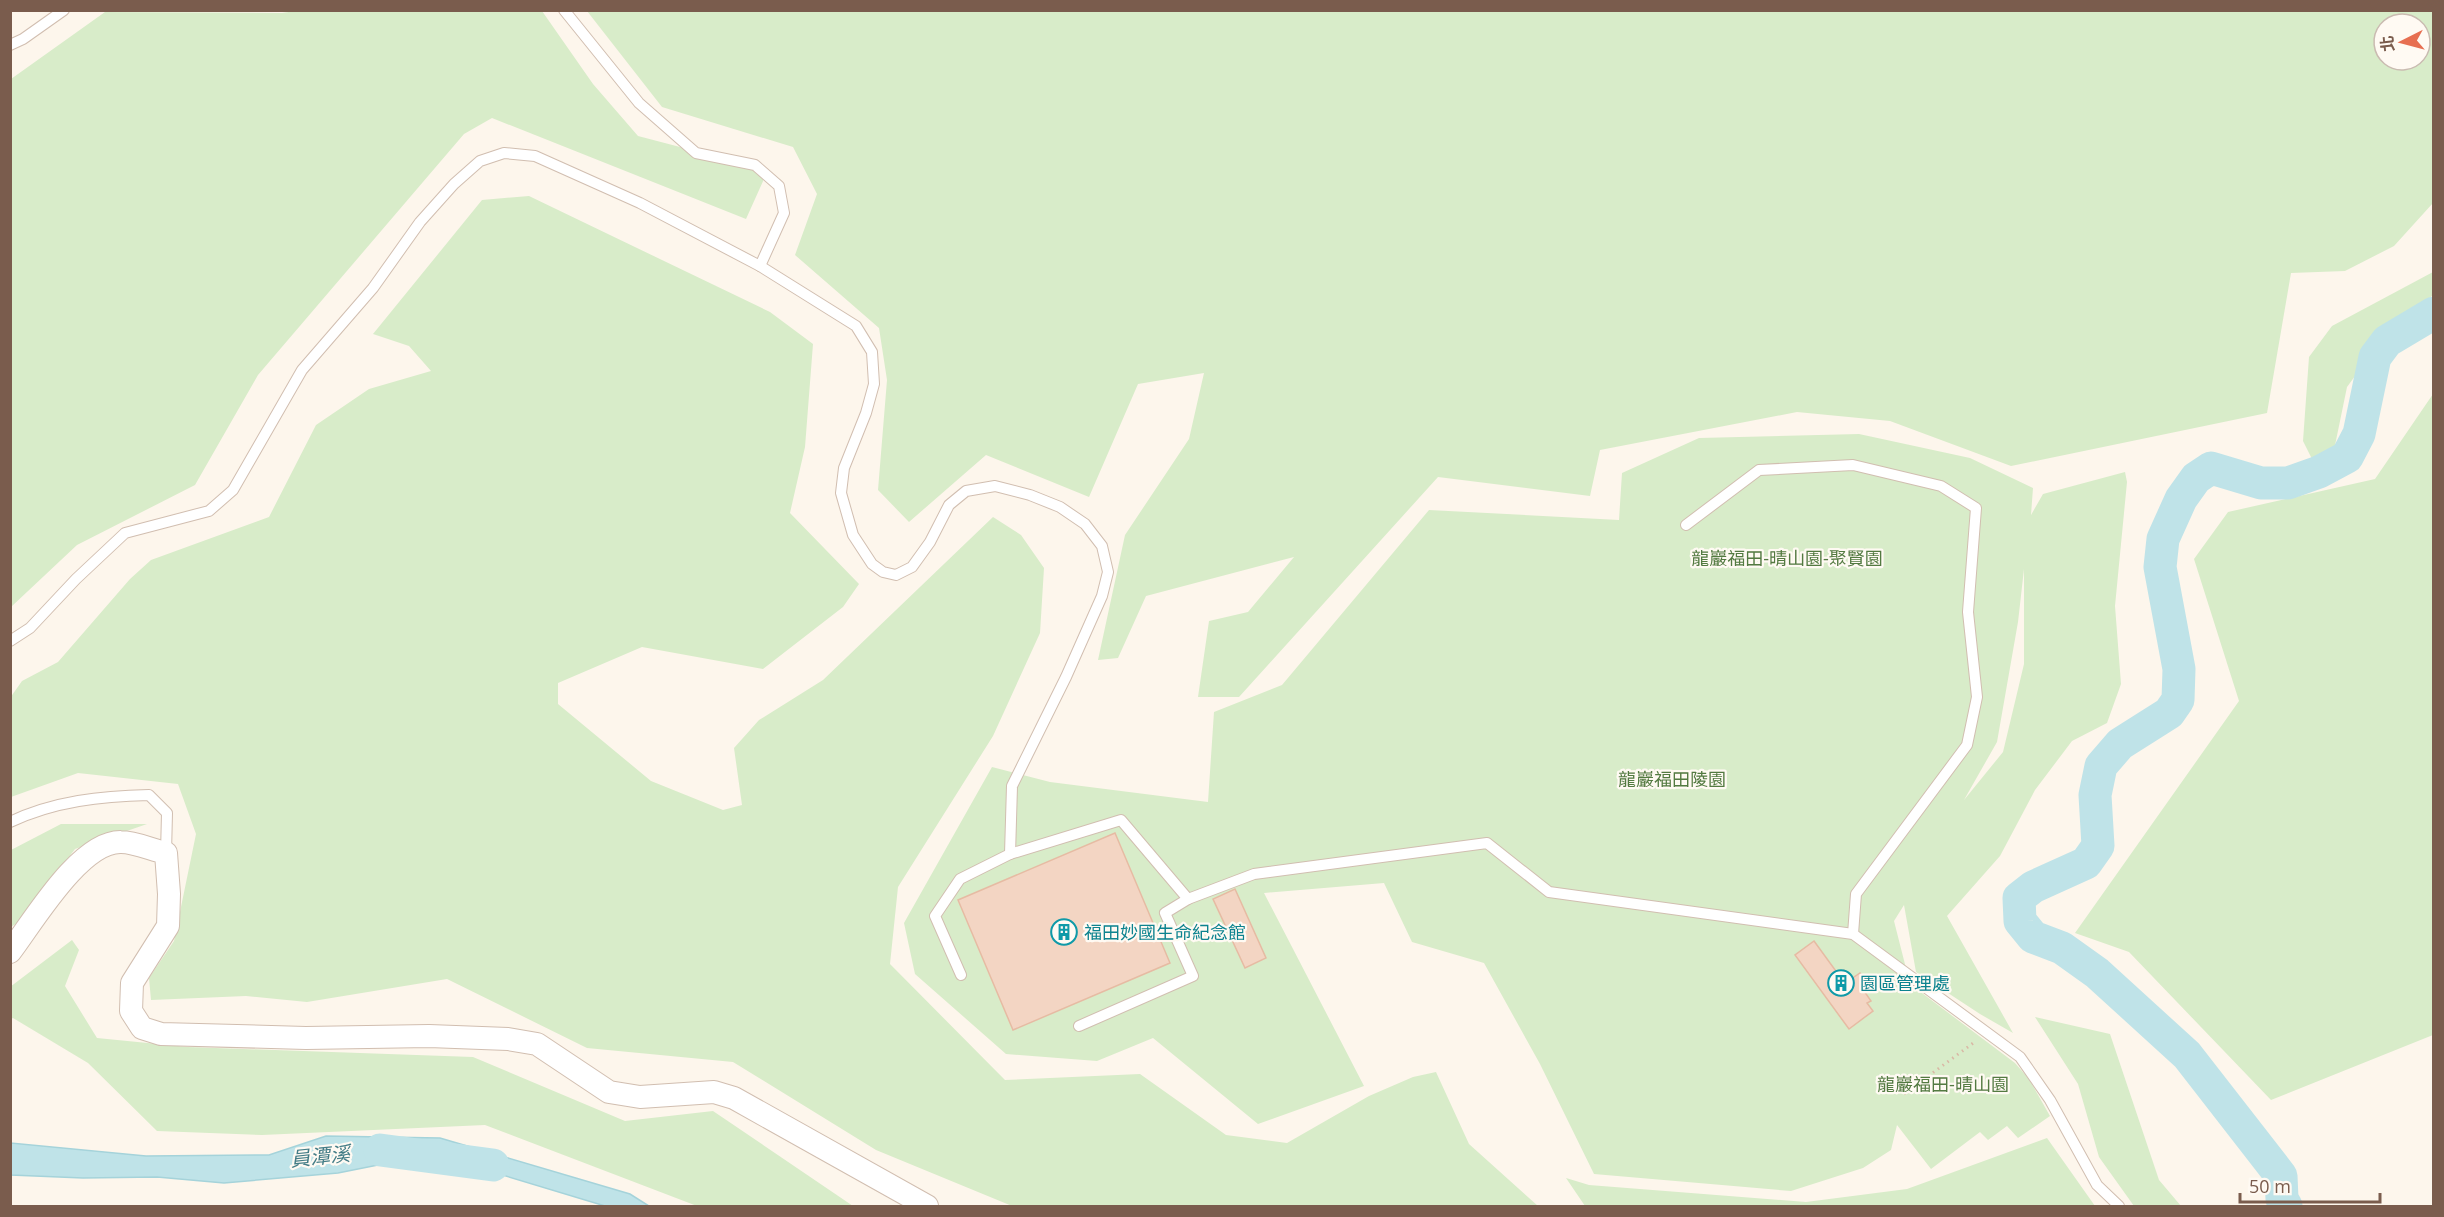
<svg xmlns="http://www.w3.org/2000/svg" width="2444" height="1217" viewBox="0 0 2444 1217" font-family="'Open Sans','Noto Sans TC',sans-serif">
<rect width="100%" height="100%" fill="#fdf6ec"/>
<g fill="#d8ecc9" fill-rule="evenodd">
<polygon points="302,10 542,11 593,84 638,136 768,170 746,219 492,118 464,134 258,375 195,485 77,545 11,607 11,79 105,12 282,13"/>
<path d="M587,11H2433V203L2394,246L2345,271L2291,273L2267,413L2011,466L1890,421L1797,412L1600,450L1590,496L1438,477L1239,697H1198L1209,621L1248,612L1294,557L1146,596L1118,658L1098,660L1125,535L1189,439L1204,373L1138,384L1089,497L986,455L909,522L878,490L887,380L879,328L795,255L817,194L793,147L662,107ZM2384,24H2420V60H2384Z"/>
<polygon points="529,196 770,312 813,344 805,447 790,513 859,584 843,607 763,669 642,647 558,683 558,704 651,781 723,810 742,805 734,748 759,720 823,680 993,517 1021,535 1044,568 1040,633 993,736 898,887 890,964 1005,1080 1140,1074 1226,1135 1287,1143 1369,1096 1413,1077 1436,1072 1469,1144 1538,1206 1012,1206 876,1150 733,1062 587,1048 447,979 307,1002 246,996 151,1000 149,978 174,941 196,834 178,784 78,773 11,797 10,698 22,681 58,662 130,579 151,560 269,517 316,425 369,389 431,371 409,346 373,334 482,200"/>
<polygon points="2433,272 2433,295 2385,335 2347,387 2333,455 2312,459 2303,441 2309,357 2332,326"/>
<polygon points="2433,394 2433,1035 2271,1100 2129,952 2075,933 2239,701 2194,559 2228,512 2375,479"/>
<path d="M1859,434L1970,458L2033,488L2031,515L2043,494L2125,472L2127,482L2115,606L2121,684L2107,723L2072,741L2035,790L2000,856L1947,916L2013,1033L1980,1014L1916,972L1904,905L1894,921L1910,984L2015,1063L2029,1079L2050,1116L2018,1138L2007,1126L1988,1140L1980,1132L1931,1169L1897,1125L1891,1150L1863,1168L1791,1191L1594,1174L1540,1064L1484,963L1412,942L1384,883L1264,893L1364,1086L1258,1124L1153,1038L1097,1061L1006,1054L915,974L904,923L992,767L1050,782L1208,802L1214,712L1282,685L1429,510L1619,520L1622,473L1699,438ZM2024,569V664L2003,752L1964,800L1997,742L2018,622Z"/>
<polygon points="61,824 147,824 75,849 20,921 11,927 11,850"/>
<polygon points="72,940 79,950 65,986 97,1038 188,1047 473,1057 625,1121 713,1111 853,1206 697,1206 485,1125 262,1135 157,1131 88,1063 13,1018 11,1019 10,987"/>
<polygon points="2035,1017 2110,1034 2159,1180 2181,1206 2134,1206 2099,1157 2078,1084"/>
<polygon points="2047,1138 2095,1206 1585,1206 1566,1178 1589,1185 1806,1202 1907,1189"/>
</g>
<polygon fill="#bfe3e8" stroke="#a5d3da" stroke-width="1.5" points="326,1136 440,1138 630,1194 649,1206 605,1206 433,1154 338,1173 224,1183 157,1177 83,1178 11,1175 11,1143 146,1156 269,1155"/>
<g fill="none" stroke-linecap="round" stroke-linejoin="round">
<g stroke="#bfe3e8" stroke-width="33">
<polyline points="380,1150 493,1165"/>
<polyline points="2286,1206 2282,1199 2281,1176 2187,1055 2097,973 2062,948 2033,937 2020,921 2019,898 2033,887 2086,863 2098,846 2095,795 2101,766 2120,744 2169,713 2178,700 2179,669 2160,567 2163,539 2181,499 2196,478 2211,468 2261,483 2288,483 2319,472 2347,457 2359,434 2375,357 2387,341 2434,313"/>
</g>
</g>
<g fill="#f3d5c3" stroke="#e6bba3" stroke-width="1.5">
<polygon points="1115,833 1170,963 1013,1030 958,900"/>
<polygon points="1235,889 1266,958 1245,968 1213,899"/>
<polygon points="1814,941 1838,974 1844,970 1851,979 1860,973 1870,986 1864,991 1871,1001 1867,1003 1873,1011 1849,1029 1795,955"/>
</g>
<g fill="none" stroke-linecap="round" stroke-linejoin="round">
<g stroke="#d1beb0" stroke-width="12">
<g id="service">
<polyline points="564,10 639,103 696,153 755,165 779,186 784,213 760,266"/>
<polyline points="10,45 23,39 64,10"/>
<polyline points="1686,525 1759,470 1853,465 1941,486 1976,508 1968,612 1977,697 1967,745 1856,894 1853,934"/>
<polyline points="10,641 30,628 76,579 125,533 209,511 233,490 302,370 373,288 420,222 454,184 480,161 504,153 535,156 640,203 760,266 856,326 872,352 874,384 866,413 844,468 841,493 853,535 872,564 883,572 896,575 912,567 930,542 949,505 966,491 995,486 1030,495 1060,507 1085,524 1102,546 1108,572 1102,596 1066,677 1012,786 1010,854"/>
<path d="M10,822C54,801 102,796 149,795L167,813L166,853"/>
<polyline points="961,975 935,916 960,879 1010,854 1121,820 1188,899 1254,874 1487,843 1549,892 1853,934 2020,1057 2050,1100 2097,1185 2119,1206"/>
<polyline points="1079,1026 1193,976 1165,913 1188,899"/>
</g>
</g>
<g stroke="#d1beb0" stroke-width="24">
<path id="minor" d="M10,952C33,922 80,841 121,842C135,842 152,850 166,853L169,894L168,926L132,983L131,1011L142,1028L161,1034L306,1038L429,1036L508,1039L537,1044L609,1092L640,1097L714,1092L734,1098L927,1206"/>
</g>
<polyline stroke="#d9b8a5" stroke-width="3" stroke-dasharray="1.5 4.5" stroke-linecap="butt" points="1904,1094 1976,1041"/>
<use href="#service" stroke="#fff" stroke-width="10"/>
<use href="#minor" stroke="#fff" stroke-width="22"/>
</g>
<defs>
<g id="building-ring" transform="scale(1.35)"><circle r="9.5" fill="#fffaf3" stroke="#0f9aa8" stroke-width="1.5"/><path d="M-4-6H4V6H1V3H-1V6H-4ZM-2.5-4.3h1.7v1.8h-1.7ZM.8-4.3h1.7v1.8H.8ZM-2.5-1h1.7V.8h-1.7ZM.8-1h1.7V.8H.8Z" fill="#0f9aa8"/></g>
</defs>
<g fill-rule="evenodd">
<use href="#building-ring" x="1064" y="932"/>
<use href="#building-ring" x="1841" y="983"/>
</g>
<g text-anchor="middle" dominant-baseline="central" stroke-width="4.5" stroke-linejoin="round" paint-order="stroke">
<g font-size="18" fill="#537a41" stroke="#fffaf3">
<text x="1787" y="558">龍巖福田-晴山園-聚賢園</text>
<text x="1672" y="779">龍巖福田陵園</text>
<text x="1943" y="1084">龍巖福田-晴山園</text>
</g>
<g font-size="18" fill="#0d838f" stroke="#fffaf3" text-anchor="start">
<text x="1084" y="932">福田妙國生命紀念館</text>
<text x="1860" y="983">園區管理處</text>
</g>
<g font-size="20" font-style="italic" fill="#437c86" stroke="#fffaf3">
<text transform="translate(320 1156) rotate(-6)">員潭溪</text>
</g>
</g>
<rect width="2444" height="1217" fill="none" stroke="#7a5c4d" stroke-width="24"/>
<g transform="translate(2402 42) rotate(264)"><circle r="28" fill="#fffaf3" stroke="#cabbb1" stroke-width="1.5"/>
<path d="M0-4.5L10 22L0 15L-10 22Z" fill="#e76f51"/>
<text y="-9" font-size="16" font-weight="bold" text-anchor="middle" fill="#7a5c4d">北</text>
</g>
<path d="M2240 1193v9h140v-9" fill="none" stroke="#7a5c4d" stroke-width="3"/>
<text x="2249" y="1193" font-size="18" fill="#7a5c4d" stroke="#fffaf3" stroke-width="4.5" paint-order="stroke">50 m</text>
</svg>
